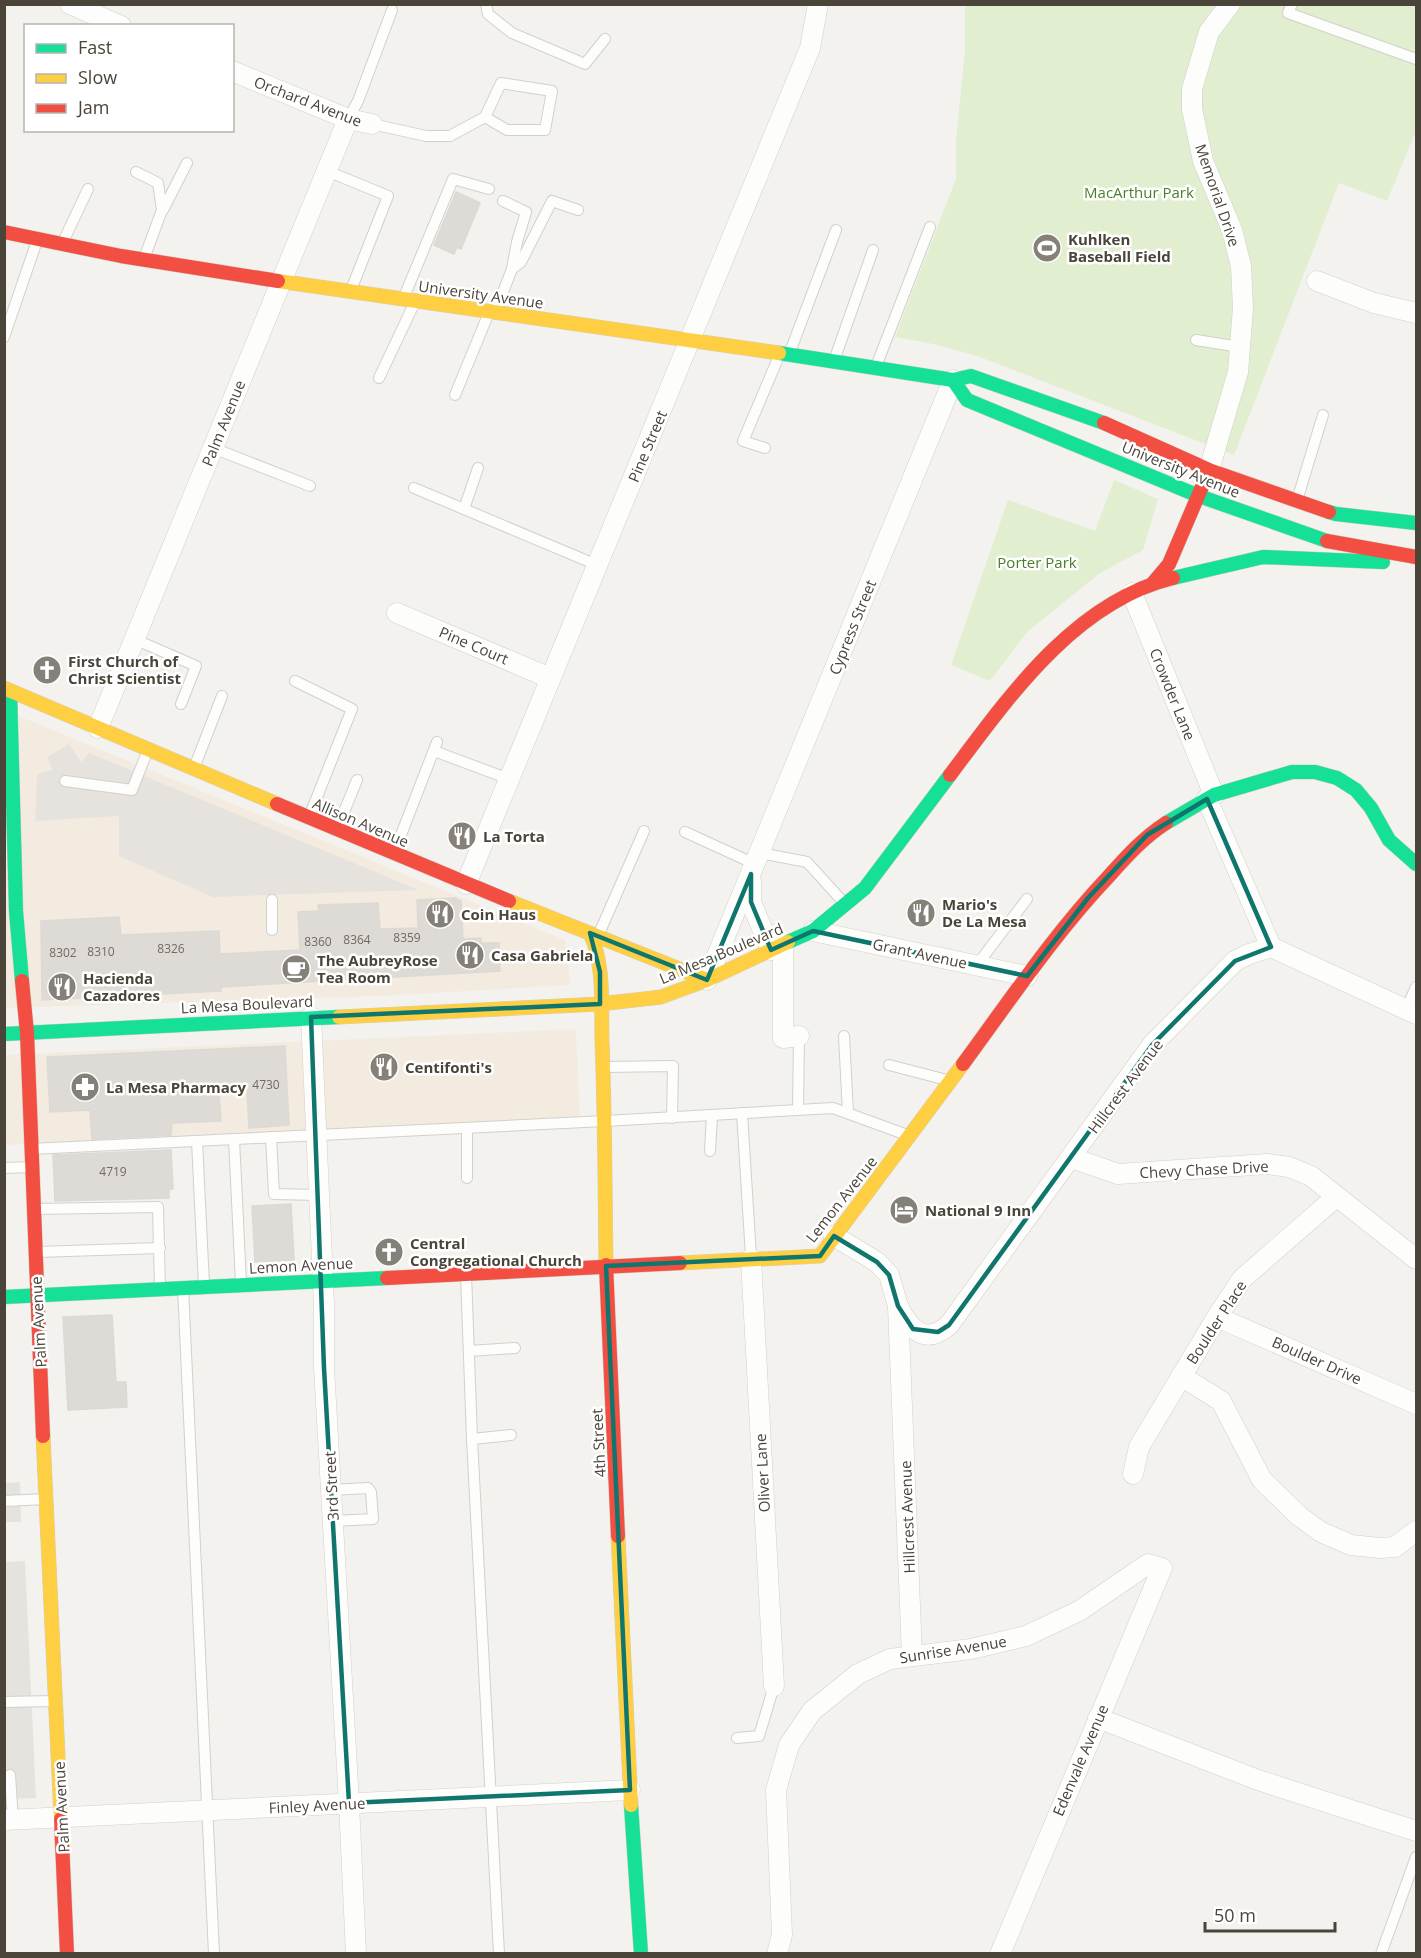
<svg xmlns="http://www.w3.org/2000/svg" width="1421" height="1958" viewBox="0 0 1421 1958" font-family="'Open Sans',sans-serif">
<rect width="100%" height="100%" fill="#f4f2ee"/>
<g fill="#f3ebdf">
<polygon points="4,710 565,940 571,985 383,996 5,1008"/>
<polygon points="576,1029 580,1119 5,1145 4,1055"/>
</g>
<g fill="#e1eecf">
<polygon points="965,5 1416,5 1416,131 1387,201 1339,183 1234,455 980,357 933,344 895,337 956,179 956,141 965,50"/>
<polygon points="1114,480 1158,499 1143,550 1100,573 1027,632 990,681 951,665 1008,500 1095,531"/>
</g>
<g fill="#e6e3df">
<polygon points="69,744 81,762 89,753 419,890 213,897 119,856 119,816 35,821 37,774 52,770 47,757"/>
<polygon points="20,1482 21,1522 5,1522 5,1483"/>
<polygon points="25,1561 36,1798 5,1799 5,1562"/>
</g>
<g fill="#dedbd6" stroke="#dcd9d4" stroke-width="1.5">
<polygon points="456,192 480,203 461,249 457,247 454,254 434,245"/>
<polygon points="455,898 461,901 463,939 481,938 481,943 499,943 500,971 221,987 221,991 42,1000 41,921 119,917 121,935 219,931 220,954 300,950 298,912 319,911 318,905 378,903 380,929 418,928 417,900"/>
<polygon points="285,1046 289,1125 249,1128 247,1091 219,1093 221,1121 172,1123 171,1135 92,1139 90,1110 50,1112 47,1057"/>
<polygon points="171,1150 173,1189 169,1189 169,1198 55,1201 53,1155"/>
<polygon points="291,1204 294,1260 255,1262 252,1206"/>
<polygon points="112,1315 116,1382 126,1382 127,1407 68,1410 63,1317"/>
</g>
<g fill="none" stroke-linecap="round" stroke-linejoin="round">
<g stroke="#d2d0cb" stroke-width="12">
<g id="lane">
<polyline points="486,4 488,14 512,33 585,64 605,39"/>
<polyline points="1292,4 1288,13 1416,59"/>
<polyline points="348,119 358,101 392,10"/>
<polyline points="372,124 426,136 450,136 485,117 501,83 552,91 545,130 507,130 485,117"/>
<polyline points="327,171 388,196 351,290"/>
<polyline points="136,172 158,183 162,210 145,256"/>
<polyline points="163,210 187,163"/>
<polyline points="63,242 88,189"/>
<polyline points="512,269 521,262 552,201 578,210"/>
<polyline points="404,297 453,179 489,189"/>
<polyline points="496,310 512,269 517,242 526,212 503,201"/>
<polyline points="4,337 37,241"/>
<polyline points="1196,340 1240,347"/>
<polyline points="790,352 836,230"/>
<polyline points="835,358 873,250"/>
<polyline points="877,364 930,227"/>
<polyline points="379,378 414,304"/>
<polyline points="455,395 488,315"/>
<polyline points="213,448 310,486"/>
<polyline points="765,448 743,441 779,356"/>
<polyline points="414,488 597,565"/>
<polyline points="1298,497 1323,415"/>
<polyline points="464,509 478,468"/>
<polyline points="134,639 196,666 181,704"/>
<polyline points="295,681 352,709 309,817"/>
<polyline points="434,751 509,779"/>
<polyline points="194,768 222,696"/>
<polyline points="65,781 132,790 148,750"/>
<polyline points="337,829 357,780"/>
<polyline points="685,832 755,864"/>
<polyline points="394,853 437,742"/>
<polyline points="760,853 807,862 845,904"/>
<polyline points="272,900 272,930"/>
<polyline points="598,936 644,831"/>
<polyline points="977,965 1027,899"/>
<polyline points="1406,1009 1416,987"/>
<polyline points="844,1036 848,1113"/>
<polyline points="889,1065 947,1080"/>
<polyline points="605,1067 673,1066 672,1118"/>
<polyline points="798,1110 799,1036"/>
<polyline points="742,1113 751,1257"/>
<polyline points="467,1128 467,1178"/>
<polyline points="271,1137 274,1194 319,1195"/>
<polyline points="234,1139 241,1283"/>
<polyline points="197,1141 204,1285"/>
<polyline points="31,1149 605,1121 833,1108 910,1136"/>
<polyline points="710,1151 712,1116"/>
<polyline points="4,1168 31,1167"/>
<polyline points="34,1209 158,1207 160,1289"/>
<polyline points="37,1252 160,1248"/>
<polyline points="466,1274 472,1439 499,1954"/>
<polyline points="183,1288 214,1954"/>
<polyline points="469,1351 515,1348"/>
<polyline points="472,1439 511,1435"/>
<polyline points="331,1490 368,1488 371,1492 373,1519 333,1521"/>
<polyline points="4,1501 46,1499"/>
<polyline points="4,1702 55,1701"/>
<polyline points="737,1738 759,1736 774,1686"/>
<polyline points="10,1775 13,1820"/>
<polyline points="1381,1954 1416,1857"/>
</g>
</g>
<g stroke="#d2d0cb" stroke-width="21">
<g id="street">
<polyline points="70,4 121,26"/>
<polyline points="232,71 348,119 372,124"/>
<polyline points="1317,281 1374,303 1416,313"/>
<polyline points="1209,470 1238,372 1243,308 1241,266 1232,230 1203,161 1192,109 1192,89 1209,32 1230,4"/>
<polyline points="1132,593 1214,795"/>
<polyline points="397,613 550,678"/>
<polyline points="98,728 348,119"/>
<polyline points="1207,799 1271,947"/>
<polyline points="751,880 751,902 771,950"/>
<polyline points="466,884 810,48 818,4"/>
<polyline points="813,931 1027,976"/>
<polyline points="783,945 783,1038 799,1036"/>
<polyline points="707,980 953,380"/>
<polyline points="311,1017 324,1304 324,1368 349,1803 356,1954"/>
<polyline points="1072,1158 1118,1174 1267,1164 1289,1167 1311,1176 1416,1259"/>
<polyline points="834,1236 877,1262 889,1275 898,1306 912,1656"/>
<polyline points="751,1259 774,1686"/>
<path d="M898,1306C909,1329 925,1346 949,1325L1152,1045L1235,961L1249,954L1271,947L1416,1014"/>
<polyline points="1217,1317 1416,1404"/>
<polyline points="1181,1376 1221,1401 1262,1480 1299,1516 1321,1532 1351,1545 1380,1548 1395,1547 1416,1531"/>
<polyline points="1133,1474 1139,1447 1217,1317 1242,1279 1336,1197"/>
<polyline points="1098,1718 1258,1780 1416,1831"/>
<polyline points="4,1820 630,1790"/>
<polyline points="777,1954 782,1935 776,1790 789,1745 812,1711 858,1674 890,1659 971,1649 1026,1636 1079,1611 1148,1564 1162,1568 1000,1954"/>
</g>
</g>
<g stroke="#d3cfc5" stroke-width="15">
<g id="fast">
<polyline points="779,353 953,380 971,376 1104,423"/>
<polyline points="953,380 967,400 1199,496 1327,541"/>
<polyline points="1329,512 1336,514 1416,523"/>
<polyline points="1173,578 1263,557 1383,562"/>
<polyline points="10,691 16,911 22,981"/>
<polyline points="1166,823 1214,795 1292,772 1315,772 1337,778 1356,790 1371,808 1389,840 1416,864"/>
<polyline points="788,942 813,931 865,888 950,775"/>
<polyline points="4,1034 339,1017"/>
<polyline points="4,1297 387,1278"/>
<polyline points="631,1805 641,1954"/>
</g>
</g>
<g stroke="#d3cfc5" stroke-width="15">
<g id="slow">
<polyline points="278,281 779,353"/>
<polyline points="4,688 277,804"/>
<polyline points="509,901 707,980"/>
<path d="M590,933C605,966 601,1006 602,1041C605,1116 605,1191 606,1265"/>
<polyline points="339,1017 600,1004 661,997 707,980 788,942"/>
<polyline points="680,1263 820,1256 963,1064"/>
<polyline points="43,1436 61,1819"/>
<polyline points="618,1536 631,1805"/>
</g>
</g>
<g stroke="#d3cfc5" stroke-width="15">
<g id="jam">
<polyline points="4,232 121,256 278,281"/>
<polyline points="1104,423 1209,470 1329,512"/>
<polyline points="1327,541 1416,557"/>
<polyline points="1153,583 1169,564 1207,475"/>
<path d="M950,775C1008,698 1074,602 1173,578"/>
<polyline points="277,804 509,901"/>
<polyline points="22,981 27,1033 43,1436"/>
<path d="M963,1064C1010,1000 1055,933 1109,876C1127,856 1143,838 1166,823"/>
<polyline points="606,1265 618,1536"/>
<polyline points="387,1278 680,1263"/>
<polyline points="61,1819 67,1954"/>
</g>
</g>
<use href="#lane" stroke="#fdfdfc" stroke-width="10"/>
<use href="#street" stroke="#fdfdfc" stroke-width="20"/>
<use href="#fast" stroke="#16e098" stroke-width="14"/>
<use href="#slow" stroke="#ffcf43" stroke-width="14"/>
<use href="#jam" stroke="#f24e42" stroke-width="14"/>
</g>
<path fill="none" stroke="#0f766e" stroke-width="4.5" stroke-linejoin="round" d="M1207,799L1271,947L1235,961L1152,1045L949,1325L938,1332L913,1329L898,1306L889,1275L877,1262L834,1236L820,1256L606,1266L630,1790L349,1803L324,1368L311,1017L600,1004V972L590,933L707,980L751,874V902L771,950L813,931L1027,976L1088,898L1147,835Z"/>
<defs>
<g id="stadium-disc" transform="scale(1.5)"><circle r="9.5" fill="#868178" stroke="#fff"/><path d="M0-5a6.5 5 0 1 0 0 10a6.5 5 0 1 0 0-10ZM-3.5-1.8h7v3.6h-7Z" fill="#fff"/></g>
<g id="church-disc" transform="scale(1.5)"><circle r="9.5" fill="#868178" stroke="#fff"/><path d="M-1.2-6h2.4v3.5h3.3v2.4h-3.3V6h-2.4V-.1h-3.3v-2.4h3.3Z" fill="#fff"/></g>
<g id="restaurant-disc" transform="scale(1.5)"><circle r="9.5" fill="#868178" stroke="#fff"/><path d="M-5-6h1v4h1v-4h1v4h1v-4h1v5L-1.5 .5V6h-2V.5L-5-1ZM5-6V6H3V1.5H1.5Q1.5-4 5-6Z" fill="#fff"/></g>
<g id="cafe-disc" transform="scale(1.5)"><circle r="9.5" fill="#868178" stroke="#fff"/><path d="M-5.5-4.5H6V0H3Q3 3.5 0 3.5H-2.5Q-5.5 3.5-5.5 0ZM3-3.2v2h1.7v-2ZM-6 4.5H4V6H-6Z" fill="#fff"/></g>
<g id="pharmacy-disc" transform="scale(1.5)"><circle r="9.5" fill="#868178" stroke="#fff"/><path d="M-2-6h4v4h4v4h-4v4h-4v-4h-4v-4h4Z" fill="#fff"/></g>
<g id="hotel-disc" transform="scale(1.5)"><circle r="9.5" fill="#868178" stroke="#fff"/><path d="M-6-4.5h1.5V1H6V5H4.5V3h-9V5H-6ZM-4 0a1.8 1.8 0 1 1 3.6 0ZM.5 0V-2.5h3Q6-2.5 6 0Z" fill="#fff"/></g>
</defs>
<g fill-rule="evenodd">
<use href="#stadium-disc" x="1047" y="248"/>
<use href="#church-disc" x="47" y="670"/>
<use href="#restaurant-disc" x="462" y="836"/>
<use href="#restaurant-disc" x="921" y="913"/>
<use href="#restaurant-disc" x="440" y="914"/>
<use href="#restaurant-disc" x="470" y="955"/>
<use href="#cafe-disc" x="296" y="969"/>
<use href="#restaurant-disc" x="62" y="987"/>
<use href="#restaurant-disc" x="384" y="1067"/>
<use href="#pharmacy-disc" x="85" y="1087"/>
<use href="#hotel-disc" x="904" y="1210"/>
<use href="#church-disc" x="389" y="1252"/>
</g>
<g text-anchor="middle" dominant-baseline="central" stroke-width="5" stroke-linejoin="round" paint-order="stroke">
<g font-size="12" fill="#706a61">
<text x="407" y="937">8359</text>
<text x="357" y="939">8364</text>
<text x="318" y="941">8360</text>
<text x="171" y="948">8326</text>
<text x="101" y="951">8310</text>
<text x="63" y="952">8302</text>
<text x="266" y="1084">4730</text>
<text x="113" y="1171">4719</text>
</g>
<g font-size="15" fill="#4b4439" stroke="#fff">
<text transform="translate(308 101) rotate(21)">Orchard Avenue</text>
<text transform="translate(1218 195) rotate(71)">Memorial Drive</text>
<text transform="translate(481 294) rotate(8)">University Avenue</text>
<text transform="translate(223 423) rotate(-68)">Palm Avenue</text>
<text transform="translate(647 446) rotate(-67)">Pine Street</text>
<text transform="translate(1181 469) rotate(22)">University Avenue</text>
<text transform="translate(852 627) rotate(-68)">Cypress Street</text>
<text transform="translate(474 645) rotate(23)">Pine Court</text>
<text transform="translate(1173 694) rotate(68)">Crowder Lane</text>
<text transform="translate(361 822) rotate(23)">Allison Avenue</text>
<text transform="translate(721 953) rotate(-23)">La Mesa Boulevard</text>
<text transform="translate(920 953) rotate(12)">Grant Avenue</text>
<text transform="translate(247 1004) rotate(-3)">La Mesa Boulevard</text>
<text transform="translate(1125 1086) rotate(-53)">Hillcrest Avenue</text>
<text transform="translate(1204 1169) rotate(-3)">Chevy Chase Drive</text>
<text transform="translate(841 1199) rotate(-52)">Lemon Avenue</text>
<text transform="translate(301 1265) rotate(-3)">Lemon Avenue</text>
<text transform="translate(38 1322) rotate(-93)">Palm Avenue</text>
<text transform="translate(1216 1322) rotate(-57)">Boulder Place</text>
<text transform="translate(1317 1360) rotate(24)">Boulder Drive</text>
<text transform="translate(598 1443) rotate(-93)">4th Street</text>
<text transform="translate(762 1473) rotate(-93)">Oliver Lane</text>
<text transform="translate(331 1486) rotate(-93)">3rd Street</text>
<text transform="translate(907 1517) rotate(-92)">Hillcrest Avenue</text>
<text transform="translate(953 1649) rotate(-9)">Sunrise Avenue</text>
<text transform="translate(1080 1760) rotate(-67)">Edenvale Avenue</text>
<text transform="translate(317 1805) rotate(-3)">Finley Avenue</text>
<text transform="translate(61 1807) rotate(-93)">Palm Avenue</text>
</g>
<g font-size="15" fill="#4a7f2a" stroke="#fff">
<text x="1139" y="192">MacArthur Park</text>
<text x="1037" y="562">Porter Park</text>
</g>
<g font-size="15" font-weight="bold" fill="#4b4439" stroke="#fff" text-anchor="start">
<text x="1068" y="239">Kuhlken<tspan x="1068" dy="17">Baseball Field</tspan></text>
<text x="68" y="661">First Church of<tspan x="68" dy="17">Christ Scientist</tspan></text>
<text x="483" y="836">La Torta</text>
<text x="942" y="904">Mario's<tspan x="942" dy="17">De La Mesa</tspan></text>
<text x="461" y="914">Coin Haus</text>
<text x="491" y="955">Casa Gabriela</text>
<text x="317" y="960">The AubreyRose<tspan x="317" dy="17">Tea Room</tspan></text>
<text x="83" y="978">Hacienda<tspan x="83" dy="17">Cazadores</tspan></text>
<text x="405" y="1067">Centifonti's</text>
<text x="106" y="1087">La Mesa Pharmacy</text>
<text x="925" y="1210">National 9 Inn</text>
<text x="410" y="1243">Central<tspan x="410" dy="17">Congregational Church</tspan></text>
</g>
</g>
<rect width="1421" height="1958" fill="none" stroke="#4b4439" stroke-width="12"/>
<rect x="24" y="24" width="210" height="108" fill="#ffffff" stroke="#b7b4b0" stroke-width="1.5"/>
<rect x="36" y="44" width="30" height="9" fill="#16e098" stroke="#b7b4b0" stroke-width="1.5"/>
<text x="78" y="54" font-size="18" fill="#4b4439">Fast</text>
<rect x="36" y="74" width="30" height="9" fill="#ffcf43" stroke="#b7b4b0" stroke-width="1.5"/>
<text x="78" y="84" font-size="18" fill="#4b4439">Slow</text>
<rect x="36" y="104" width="30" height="9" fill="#f24e42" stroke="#b7b4b0" stroke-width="1.5"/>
<text x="78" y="114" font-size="18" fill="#4b4439">Jam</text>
<path d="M1205 1922v9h130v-9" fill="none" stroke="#4b4439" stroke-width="3"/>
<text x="1214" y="1922" font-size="18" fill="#4b4439" stroke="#ffffff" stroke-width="4.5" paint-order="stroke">50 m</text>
</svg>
